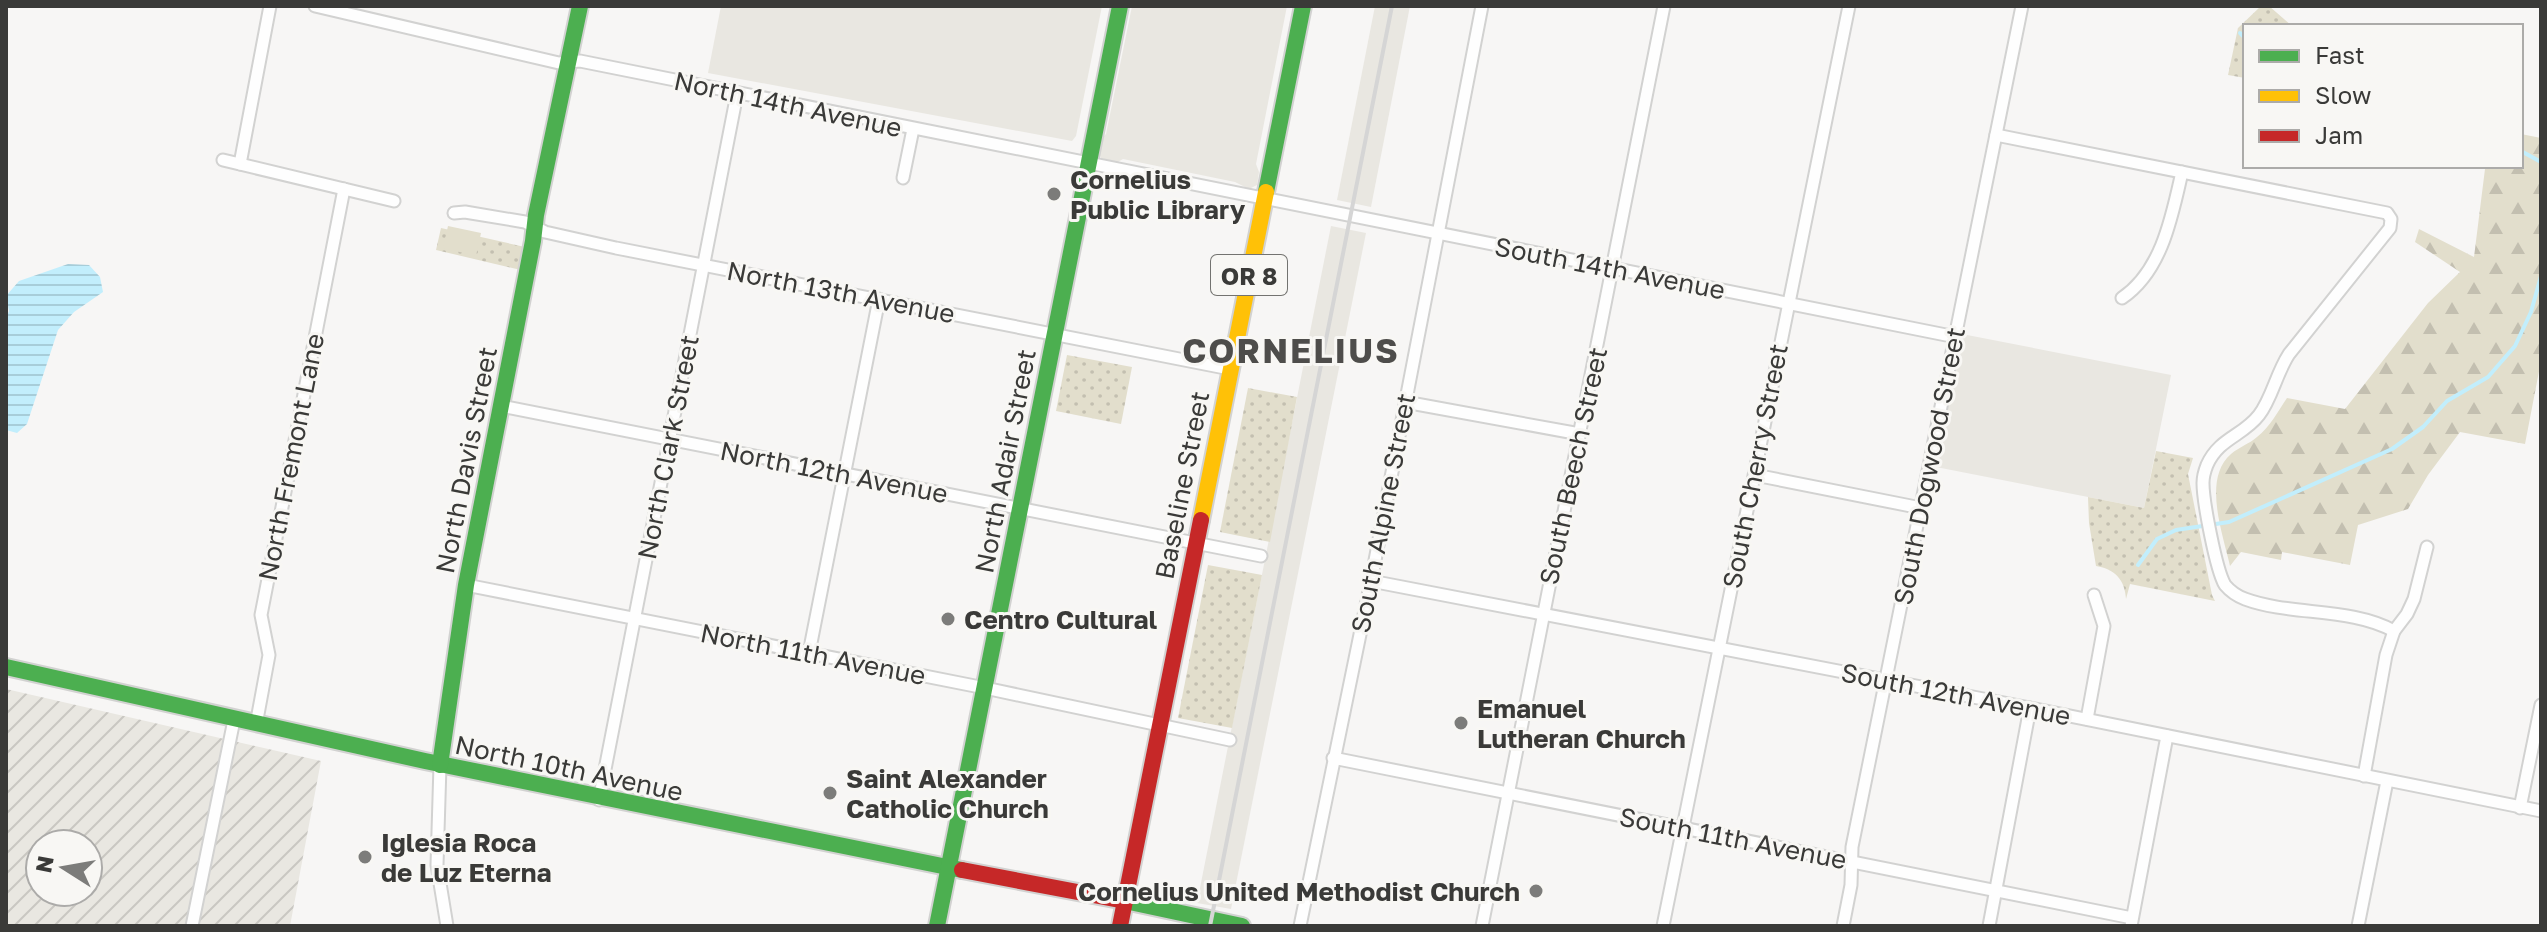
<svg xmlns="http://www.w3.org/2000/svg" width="2547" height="932" viewBox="0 0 2547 932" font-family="'Golos Text',sans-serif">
<defs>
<pattern id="industrial-furrows" width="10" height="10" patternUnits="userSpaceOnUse" patternTransform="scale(2)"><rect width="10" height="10" fill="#e9e7e1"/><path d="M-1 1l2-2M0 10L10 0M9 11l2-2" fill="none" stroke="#c9c7c2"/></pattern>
<pattern id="grass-dots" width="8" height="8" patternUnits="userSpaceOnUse" patternTransform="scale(2)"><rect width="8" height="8" fill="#e2decc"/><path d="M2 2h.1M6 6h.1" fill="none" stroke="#c3bfb0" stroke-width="1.8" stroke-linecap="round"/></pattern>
<pattern id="forest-firs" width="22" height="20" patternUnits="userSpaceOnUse" patternTransform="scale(2)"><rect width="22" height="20" fill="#e2decc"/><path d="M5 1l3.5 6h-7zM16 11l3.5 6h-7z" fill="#c3bfb0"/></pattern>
<pattern id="water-rules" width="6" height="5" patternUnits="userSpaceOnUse" patternTransform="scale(2)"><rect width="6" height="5" fill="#c2eefc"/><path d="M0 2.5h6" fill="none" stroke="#a7cdd9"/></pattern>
</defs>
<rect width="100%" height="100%" fill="#f7f6f5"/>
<g fill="#e9e7e1">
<polygon points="721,6 1102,6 1076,136 1072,141 708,73"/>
<polygon points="1132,6 1287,6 1256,164 1259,172 1257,185 1249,189 1235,182 1123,159 1116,163 1101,158 1099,153 1101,139 1106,134"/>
<polygon points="1375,6 1410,6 1371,207 1337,200"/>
<polygon points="1331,226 1366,233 1231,909 1197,903"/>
<polygon points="1962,334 2171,375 2144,508 1936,467"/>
</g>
<path fill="url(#industrial-furrows)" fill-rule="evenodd" d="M6,689L321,761L290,926H6ZM40,844H88V892H40Z"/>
<g fill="url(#grass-dots)">
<polygon points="2261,6 2269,6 2292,26 2245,26 2245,78 2228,75 2238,28"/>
<polygon points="441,228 525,247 521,270 436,250"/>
<polygon points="1067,355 1132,367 1121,424 1056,411"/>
<polygon points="1248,388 1297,397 1270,542 1220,532"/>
<path d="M2156,451L2193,458L2188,474L2212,595L2215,601L2130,584L2126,599C2125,580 2115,569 2096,566L2089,523L2088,497L2144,508Z"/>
<polygon points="1208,565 1262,575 1232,728 1178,718"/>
</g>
<path fill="url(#forest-firs)" d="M2521,134L2541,138V361L2525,444L2460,432L2428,475L2408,509L2358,525L2350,565L2282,552L2281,560L2241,552L2230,566C2223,534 2202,479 2231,454C2239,447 2249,444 2257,437C2270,427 2278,411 2287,398L2345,409L2428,303L2460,272L2415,242L2419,229L2474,257L2485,169L2478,166H2521Z"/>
<polygon fill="#e2decc" points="448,226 481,233 476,256 443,248"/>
<polygon fill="url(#water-rules)" points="68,264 89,265 100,277 103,292 74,312 58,330 27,424 17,433 6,430 6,318 9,311 6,296 19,281"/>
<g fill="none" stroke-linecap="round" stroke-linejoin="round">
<g stroke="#c2eefc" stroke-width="4">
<polyline points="2240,33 2245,38"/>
<polyline points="2521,151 2541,162"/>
<polyline points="2138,565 2157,539 2176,530 2229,522 2392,449 2423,427 2447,401 2488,377 2515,346 2531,312 2541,276"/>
</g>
<g stroke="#d2d2d1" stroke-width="15">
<g id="street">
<polyline points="315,6 559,63 580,61 1956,337"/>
<path d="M1996,135L2387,213L2391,219L2390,228L2289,354C2276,374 2272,398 2259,415C2243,436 2219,438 2207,465C2205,470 2203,477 2203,483C2203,501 2216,570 2225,585C2230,591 2237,596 2245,599C2291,616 2351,607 2394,631"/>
<polyline points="223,160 394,201"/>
<polyline points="240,164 270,6"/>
<polyline points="903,178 913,129"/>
<polyline points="454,213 465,212 525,222 545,232 616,248 1230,369"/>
<path d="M2122,298C2162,271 2172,216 2182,172"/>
<polyline points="1405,402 1580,434"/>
<polyline points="501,406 1261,556"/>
<polyline points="1755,475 1921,508"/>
<polyline points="1371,581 2030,708 2541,811"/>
<polyline points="466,585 985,688 1230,740"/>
<polyline points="809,653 879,299"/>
<polyline points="2087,719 2104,626 2094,595"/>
<polyline points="256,725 269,655 261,615 344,189"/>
<polyline points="1333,758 2132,918"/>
<polyline points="440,765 437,865 447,926"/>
<polyline points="2364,776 2386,655 2394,631 2407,614 2414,599 2427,547"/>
<polyline points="599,800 737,94"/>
<polyline points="2520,808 2541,705"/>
<polyline points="192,926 234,720"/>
<polyline points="1300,926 1371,581 1482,6"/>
<polyline points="1482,926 1664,6"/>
<polyline points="1663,926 1849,6"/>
<polyline points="1843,926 1851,885 1852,847 2022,6"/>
<polyline points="1989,926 2030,708"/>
<polyline points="2131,926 2167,736"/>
<polyline points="2358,926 2387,781"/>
</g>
</g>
<g stroke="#d2d2d1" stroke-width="20">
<g id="fast">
<polyline points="1266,192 1303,6"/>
<polyline points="6,667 425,761 962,870"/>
<polyline points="440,765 466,585 533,241 536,215 580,6"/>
<polyline points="1125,901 1242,926"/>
<polyline points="937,926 1120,6"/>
</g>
</g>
<g stroke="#d2d2d1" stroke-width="20">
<polyline id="slow" points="1201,520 1266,192"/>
</g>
<g stroke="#d2d2d1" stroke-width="20">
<g id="jam">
<polyline points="962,870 1125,901"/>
<polyline points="1120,926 1201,520"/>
</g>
</g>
<use href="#street" stroke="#fefefe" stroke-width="11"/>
<use href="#fast" stroke="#4caf50" stroke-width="16"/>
<use href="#slow" stroke="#ffc107" stroke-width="16"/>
<use href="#jam" stroke="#c62828" stroke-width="16"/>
<polyline stroke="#d5d5d5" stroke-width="4" points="1210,926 1392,6"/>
</g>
<g fill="#7c7c7a" stroke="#f8f7f4" stroke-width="3">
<circle cx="1054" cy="194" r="8"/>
<circle cx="948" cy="619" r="8"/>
<circle cx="1461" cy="723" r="8"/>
<circle cx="830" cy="793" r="8"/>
<circle cx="365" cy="857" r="8"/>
<circle cx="1536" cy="891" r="8"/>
</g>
<g text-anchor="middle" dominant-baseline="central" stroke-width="6" stroke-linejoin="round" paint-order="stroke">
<rect fill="#f8f7f4" stroke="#737370" stroke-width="2" x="1211" y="255" width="76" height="40" rx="6"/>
<g font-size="24" font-weight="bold" fill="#3a3a38">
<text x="1249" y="275">OR 8</text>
</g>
<g font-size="26" fill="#3a3a38" stroke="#f8f7f4">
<text transform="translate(788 104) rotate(12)">North 14th Avenue</text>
<text transform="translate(1610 268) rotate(11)">South 14th Avenue</text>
<text transform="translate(841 292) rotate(11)">North 13th Avenue</text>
<text transform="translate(668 447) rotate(-79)">North Clark Street</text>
<text transform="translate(291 457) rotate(-79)">North Fremont Lane</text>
<text transform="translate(466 460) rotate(-79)">North Davis Street</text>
<text transform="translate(1005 461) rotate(-79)">North Adair Street</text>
<text transform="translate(1573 466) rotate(-78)">South Beech Street</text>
<text transform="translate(1755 466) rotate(-79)">South Cherry Street</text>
<text transform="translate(1929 466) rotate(-79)">South Dogwood Street</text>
<text transform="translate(834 472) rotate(11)">North 12th Avenue</text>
<text transform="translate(1182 485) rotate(-79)">Baseline Street</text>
<text transform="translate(1383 513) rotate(-79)">South Alpine Street</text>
<text transform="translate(813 654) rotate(11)">North 11th Avenue</text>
<text transform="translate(1956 694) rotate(11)">South 12th Avenue</text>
<text transform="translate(569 768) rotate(12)">North 10th Avenue</text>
<text transform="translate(1733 838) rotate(11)">South 11th Avenue</text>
</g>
<g font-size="26" font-weight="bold" fill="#3a3a38" stroke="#f8f7f4" text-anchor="start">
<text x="1070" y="179">Cornelius<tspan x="1070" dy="30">Public Library</tspan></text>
<text x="964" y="619">Centro Cultural</text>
<text x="1477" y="708">Emanuel<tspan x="1477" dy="30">Lutheran Church</tspan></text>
<text x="846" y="778">Saint Alexander<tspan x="846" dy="30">Catholic Church</tspan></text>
<text x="381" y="842">Iglesia Roca<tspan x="381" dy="30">de Luz Eterna</tspan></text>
<text x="1520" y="891" text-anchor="end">Cornelius United Methodist Church</text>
</g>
<g font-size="34" font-weight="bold" letter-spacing="2" fill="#4e4d4b" stroke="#f8f7f4">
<text x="1291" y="350">CORNELIUS</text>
</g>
</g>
<rect width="2547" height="932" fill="none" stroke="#3a3a38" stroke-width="16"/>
<rect x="2243" y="24" width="280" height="144" fill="#f8f7f4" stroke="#acaba9" stroke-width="2"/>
<rect x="2259" y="50" width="40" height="12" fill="#4caf50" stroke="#acaba9" stroke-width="2"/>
<text x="2315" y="64" font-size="24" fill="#3a3a38">Fast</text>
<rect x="2259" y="90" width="40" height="12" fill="#ffc107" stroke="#acaba9" stroke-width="2"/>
<text x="2315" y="104" font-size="24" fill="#3a3a38">Slow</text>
<rect x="2259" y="130" width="40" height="12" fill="#c62828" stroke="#acaba9" stroke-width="2"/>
<text x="2315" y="144" font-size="24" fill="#3a3a38">Jam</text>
<g transform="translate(64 868) rotate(281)"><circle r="38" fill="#f8f7f4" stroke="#acaba9" stroke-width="2"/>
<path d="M0-6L14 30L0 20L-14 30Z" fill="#7c7c7a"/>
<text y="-12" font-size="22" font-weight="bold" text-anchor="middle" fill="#3a3a38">N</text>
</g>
</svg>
